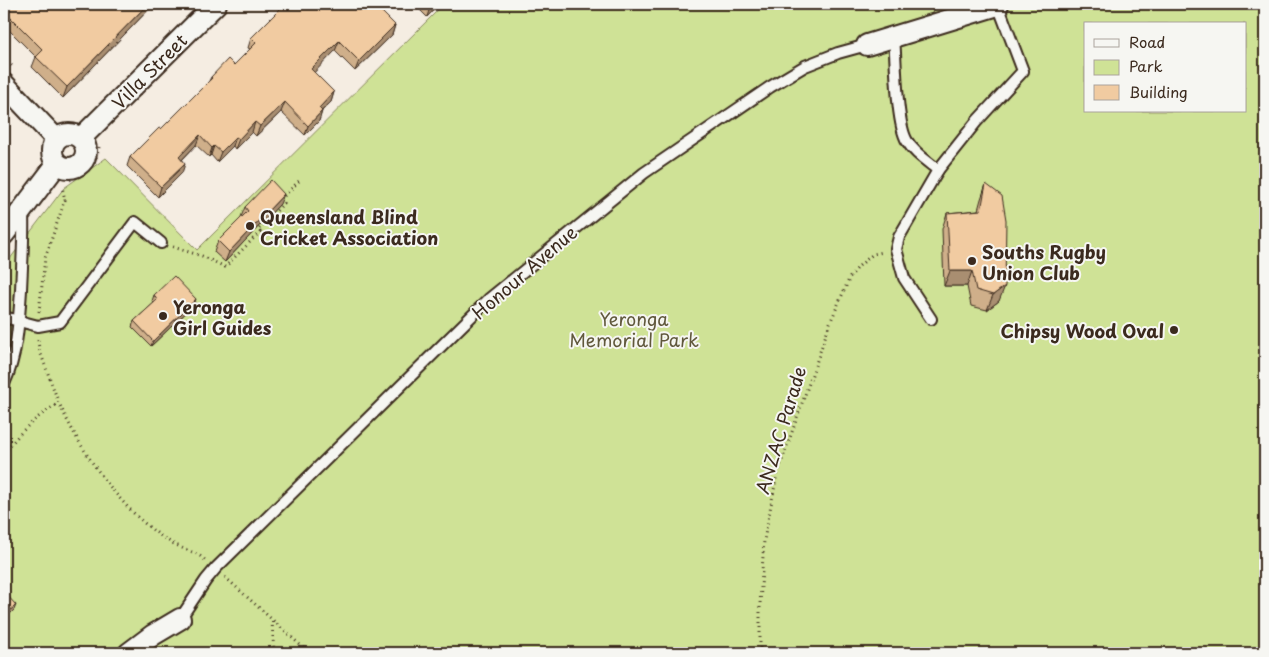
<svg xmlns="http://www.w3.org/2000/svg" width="1269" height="657" viewBox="0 0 1269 657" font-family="'Playpen Sans',sans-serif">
<rect width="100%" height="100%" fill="#f5ede2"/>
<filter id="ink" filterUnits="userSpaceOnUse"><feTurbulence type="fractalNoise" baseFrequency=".02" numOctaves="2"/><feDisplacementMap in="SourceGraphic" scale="10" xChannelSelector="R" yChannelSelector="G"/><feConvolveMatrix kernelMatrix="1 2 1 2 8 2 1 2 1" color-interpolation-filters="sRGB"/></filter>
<g filter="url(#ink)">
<path fill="#cfe296" stroke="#85865a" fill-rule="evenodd" d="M444,4H1265V653H4V267L6,264L64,188L106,158L197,250ZM1085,24H1245V111H1085Z"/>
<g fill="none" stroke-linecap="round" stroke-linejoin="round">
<g stroke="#3b2a1e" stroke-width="14">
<g id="service">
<path d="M894,36C896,59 896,123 907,141C914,153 927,161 938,170"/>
<polyline points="4,317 38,326 60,322 135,222 161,243"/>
<polyline points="931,319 904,278 896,249 899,237 938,170 977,121 1023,71 998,5"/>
<path d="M4,384C17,356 19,321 21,290C22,264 24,238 23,212"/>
<polyline points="180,619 206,580 216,568 489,299 644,173 770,87 805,66 838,53 867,45"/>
</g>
</g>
<g stroke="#3b2a1e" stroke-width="24">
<g id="minor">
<polyline points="867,45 998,5 997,4"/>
<polyline points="4,84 56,139"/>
<circle cx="69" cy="151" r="17"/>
<polyline points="81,138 216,4"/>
<polyline points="4,234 57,164"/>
<polyline points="129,653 153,635 180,619"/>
</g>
</g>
<g stroke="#3b2a1e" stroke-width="3" stroke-dasharray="1 4" stroke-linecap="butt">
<polyline points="4,58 12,66"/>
<path d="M4,123C10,135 7,149 4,161"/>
<path d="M70,180C86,172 96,165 99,147"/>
<polyline points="173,247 202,256 225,267 260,232 258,230 284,203 281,199 301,179"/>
<polyline points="39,312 45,258 65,200 62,187"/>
<path d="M38,340L39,349C46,367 52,386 59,403C80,450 117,504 158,534C164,538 171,543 178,546C189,552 195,551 205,560"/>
<path d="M4,453C22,430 33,419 59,403"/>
<polyline points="225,577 309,653"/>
<polyline points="272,621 274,653"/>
<polyline points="760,653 760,604 764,540 777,475 830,323 850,277 859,266 873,254 883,252"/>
</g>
<use href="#service" stroke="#f6f6f2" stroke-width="10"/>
<use href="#minor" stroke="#f6f6f2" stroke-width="20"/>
</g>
<g fill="#cfaf8a" stroke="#3b2a1e">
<polygon points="4,4 154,4 63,98 32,67 36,57 4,25"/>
<polygon points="285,4 384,4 379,9 395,25 392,35 355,71 335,51 314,72 334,92 331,102 322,111 319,121 305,135 281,112 256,136 252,132 235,149 233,146 217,162 211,155 209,157 196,145 182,160 182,173 158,197 127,166 130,157 161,129 209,81 211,77 234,65 250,49 248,48 251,38"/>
<polygon points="414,4 439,4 427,17"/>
<polygon points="986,184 999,301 987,310 971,306 967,286 944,286 942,229 947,213 978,210 981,199"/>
<polygon points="280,204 225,262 214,252 218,241 241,218 241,217 245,207"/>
<polygon points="154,295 194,305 151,346 132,327 134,321 154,303 152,301"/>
</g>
<g fill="#a98e71" stroke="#3b2a1e">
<polygon points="148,4 154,4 63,98 67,87"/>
<polygon points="378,4 384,4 372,15 376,6"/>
<polygon points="433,4 439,4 427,17 430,7"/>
<polygon points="395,25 392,35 355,71 359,61"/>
<polygon points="339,41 335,51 308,79 311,69"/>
<polygon points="334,92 331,102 315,117 319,108"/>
<polygon points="285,102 281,112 256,136 260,126"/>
<polygon points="322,111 319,121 305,135 308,126"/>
<polygon points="255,122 252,132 235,149 239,139"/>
<polygon points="200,135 196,145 175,167 179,157"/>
<polygon points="236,137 233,146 217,162 221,152"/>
<polygon points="214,146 211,155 209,157 212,148"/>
<polygon points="185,164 182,173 158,197 161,187"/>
<polygon points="284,194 280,204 225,262 229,252"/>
<polygon points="950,271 972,271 967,286 944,286"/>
<polygon points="1005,286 999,301 987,310 993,295"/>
<polygon points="196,299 194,305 151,346 153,341"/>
<polygon points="16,605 14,610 4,620 4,616"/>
</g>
<g fill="#f1cba1" stroke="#3b2a1e">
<polygon points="4,4 148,4 67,87 36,57 43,50 4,11"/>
<polygon points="285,4 378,4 376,6 395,25 359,61 339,41 311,69 334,92 319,108 322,111 308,126 285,102 260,126 255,122 239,139 236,137 221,152 214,146 212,148 200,135 179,157 185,164 161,187 130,157 159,128 161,129 212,78 211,77 228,59 234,65 256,43 251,38"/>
<polygon points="427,4 433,4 430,7"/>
<polygon points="271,180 284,194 229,252 218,241 248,211 245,207"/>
<polygon points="986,184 1002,196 1006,220 1005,286 993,295 976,290 972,271 950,271 947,213 981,210"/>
<polygon points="174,276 196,299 153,341 134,321 157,300 154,295"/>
<polygon points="4,592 16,605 4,616"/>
</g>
</g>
<g fill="#3b2a1e" stroke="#f6f6f2" stroke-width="2">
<circle cx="250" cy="226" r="5"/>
<circle cx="972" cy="261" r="5"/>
<circle cx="163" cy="316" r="5"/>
<circle cx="1174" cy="330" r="5"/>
</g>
<g text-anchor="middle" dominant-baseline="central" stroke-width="4" stroke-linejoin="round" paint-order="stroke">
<g font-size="18" fill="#3b2a1e" stroke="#f6f6f2">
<text transform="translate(149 71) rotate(-45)">Villa Street</text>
<text transform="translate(524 272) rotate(-41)">Honour Avenue</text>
<text transform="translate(780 430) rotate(-73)">ANZAC Parade</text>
</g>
<g font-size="18" font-weight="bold" fill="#3b2a1e" stroke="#f6f6f2" text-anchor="start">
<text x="260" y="216">Queensland Blind<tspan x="260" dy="21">Cricket Association</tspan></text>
<text x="982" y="251">Souths Rugby<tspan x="982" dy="21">Union Club</tspan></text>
<text x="173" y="306">Yeronga<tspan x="173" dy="21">Girl Guides</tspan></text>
<text x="1164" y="330" text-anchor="end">Chipsy Wood Oval</text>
</g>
<g font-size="18" fill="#60583c" stroke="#f6f6f2">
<text x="634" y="318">Yeronga<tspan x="634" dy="21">Memorial Park</tspan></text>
</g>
</g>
<rect width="1269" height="657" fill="none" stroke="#f6f6f2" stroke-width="20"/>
<rect x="10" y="10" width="1249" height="637" fill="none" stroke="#3b2a1e" stroke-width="2" filter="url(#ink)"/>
<rect x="1084" y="22" width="162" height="90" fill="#f6f6f2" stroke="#aba49d"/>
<rect x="1094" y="39" width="25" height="8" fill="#f6f6f2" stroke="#aba49d"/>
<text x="1129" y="48" font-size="15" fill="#3b2a1e">Road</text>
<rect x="1094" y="60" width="25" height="15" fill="#cfe296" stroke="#aba49d"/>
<text x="1129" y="72" font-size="15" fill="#3b2a1e">Park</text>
<rect x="1094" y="85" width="25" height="15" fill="#f1cba1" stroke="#aba49d"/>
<text x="1129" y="98" font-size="15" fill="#3b2a1e">Building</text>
</svg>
